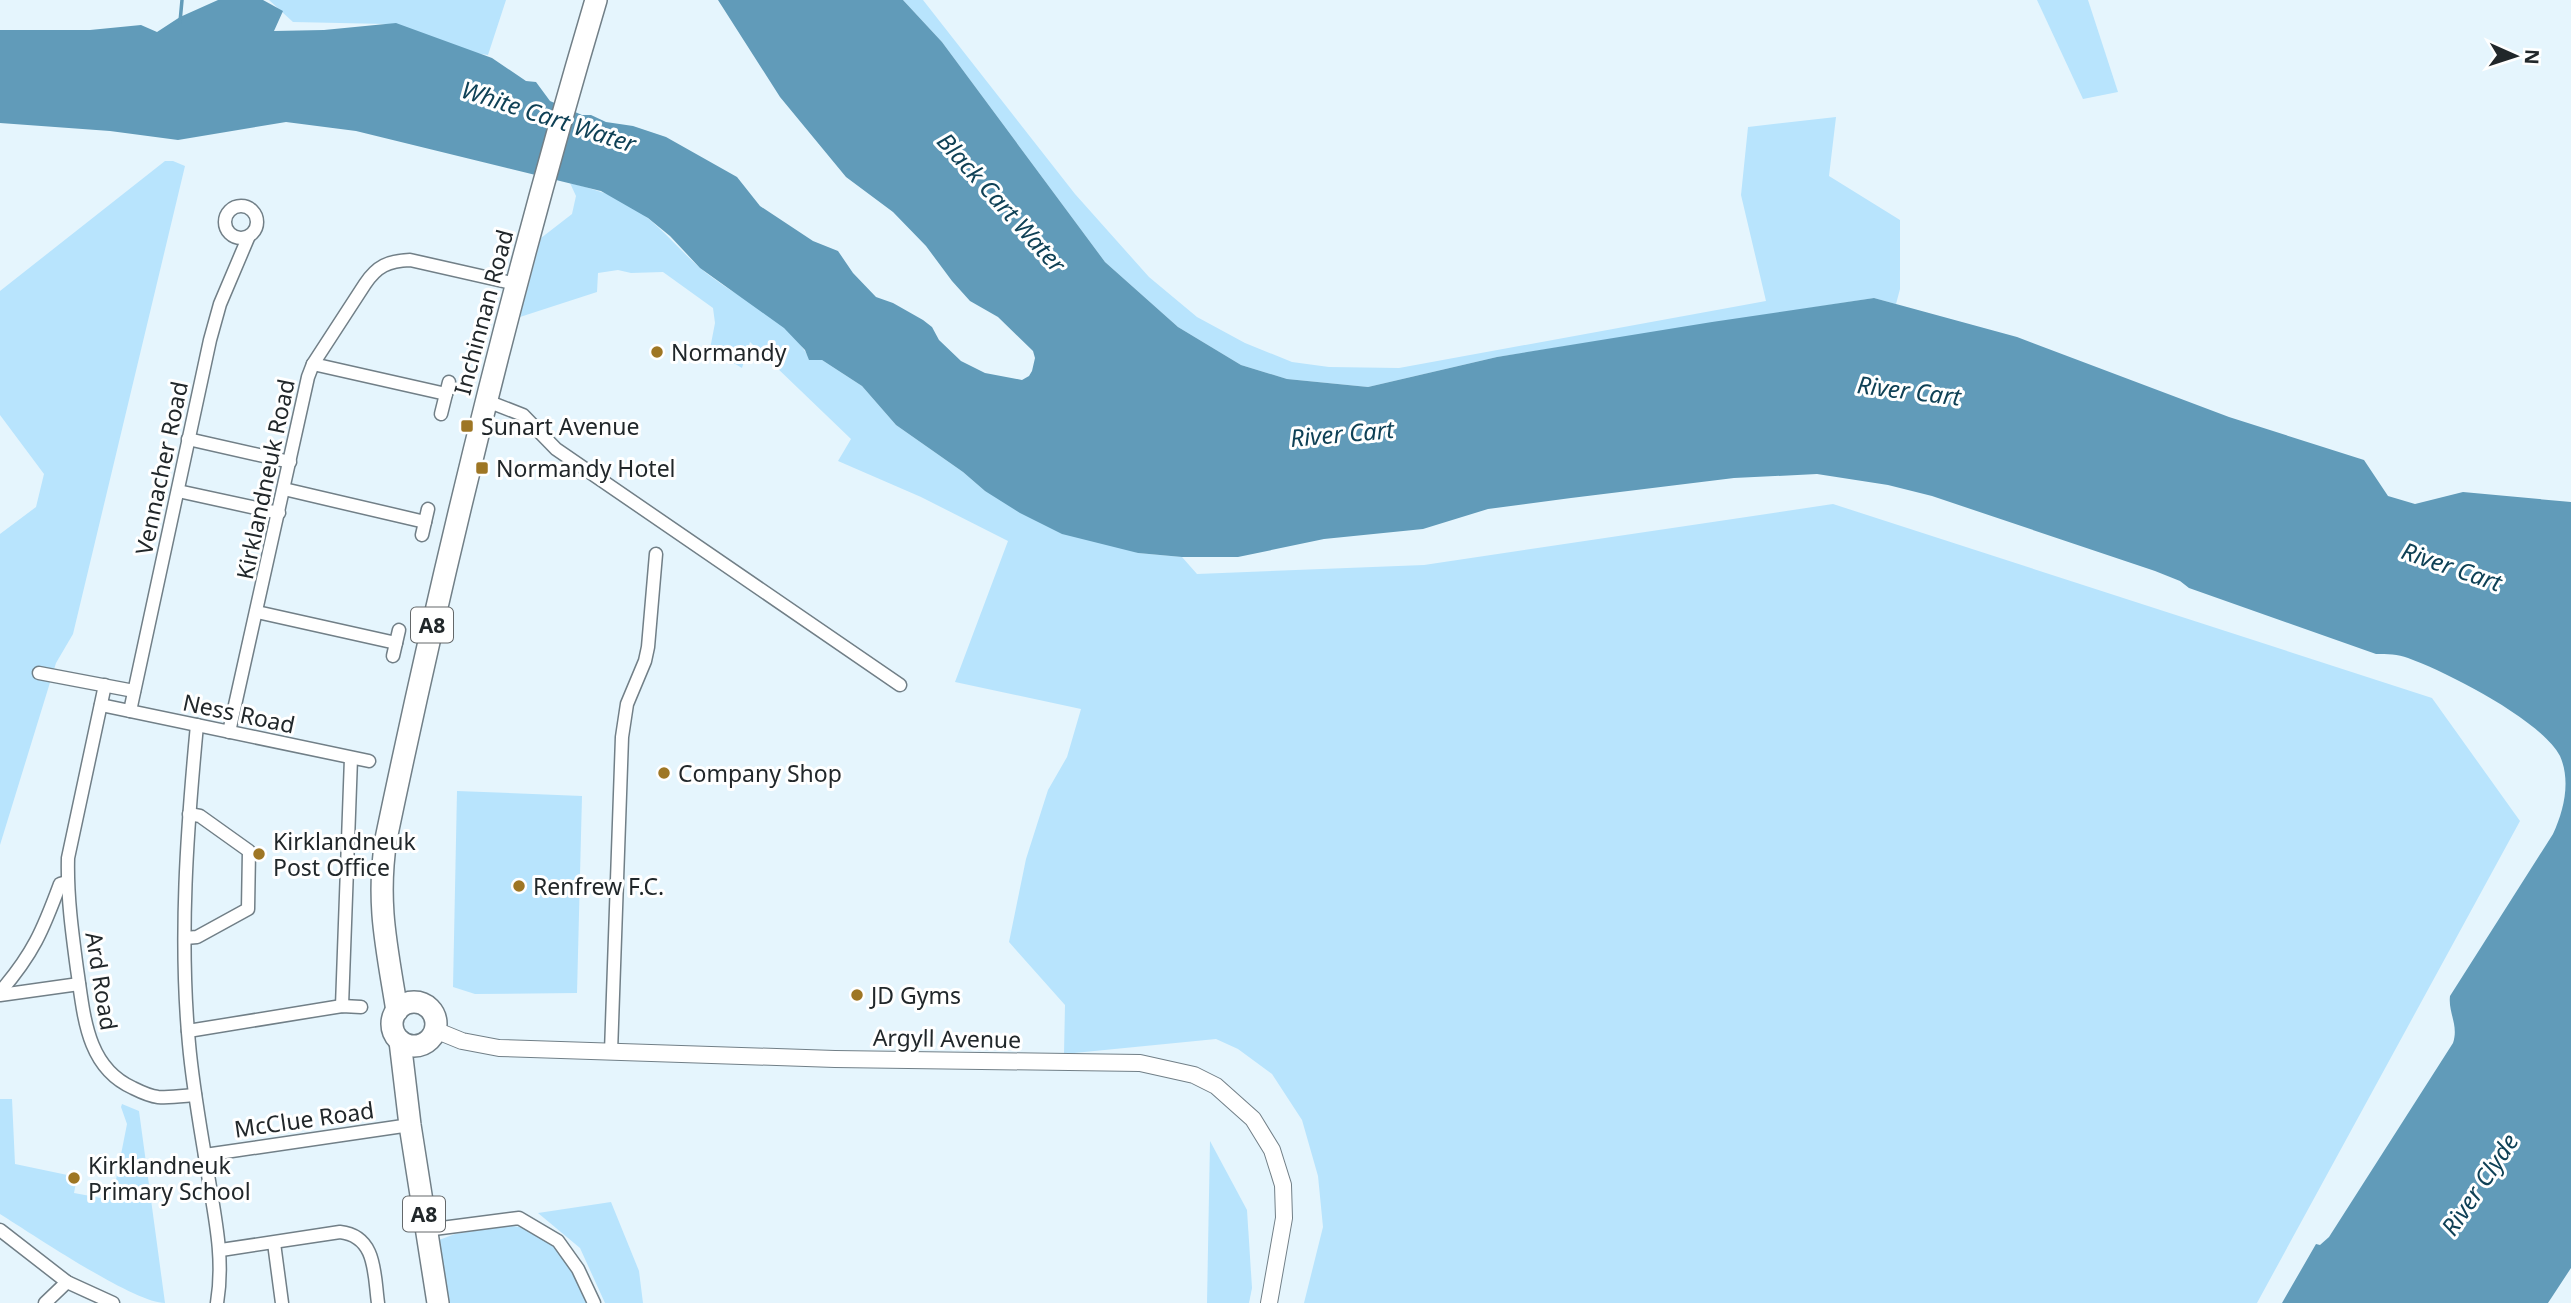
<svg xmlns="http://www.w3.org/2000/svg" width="2571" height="1303" viewBox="0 0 2571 1303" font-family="'Noto Sans',sans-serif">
<rect width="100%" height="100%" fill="#e5f5fd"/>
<g fill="#b8e4fd">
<polygon points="269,0 506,0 488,55 467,52 386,24 293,22"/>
<polygon points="903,0 923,0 1075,194 1149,277 1197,317 1245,343 1292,362 1329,367 1399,368 1766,301 1741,195 1748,127 1836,117 1829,176 1900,220 1900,289 1896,304 1874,298 1497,357 1368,387 1287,379 1241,365 1178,327 1105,262 942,42"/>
<polygon points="2037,0 2088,0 2118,92 2083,99"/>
<polygon points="165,161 173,161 185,166 73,634 56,663 0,845 0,534 36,507 44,474 0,415 0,291"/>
<path d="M570,183C590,188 608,193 626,203C657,221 673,244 699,267C733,297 789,317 810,360H822L862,386L896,425L963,472L985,491L1138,553L1182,557L1197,574L1424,565L1833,504L2432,698L2520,821L2257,1303H1304L1323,1227L1318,1176L1302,1120L1272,1074L1238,1049L1216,1039L1064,1054L1065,1005L1009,942L1026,859L1048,790L1067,757L1081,709L955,682L1008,541L921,497L838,461L851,439L750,342L742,368L710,349L715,323L713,308L663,272L631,273L618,270L598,273L597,292L520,317L541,238L572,214L576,196Z"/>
<polygon points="457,791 582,796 577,993 475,994 453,987"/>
<path d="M0,1099H12L15,1164L77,1177L74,1193L112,1200L127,1124L121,1107L122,1104L139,1111L165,1303C134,1303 32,1234 0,1214Z"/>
<polygon points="1210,1141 1247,1210 1252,1288 1249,1303 1207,1303"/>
<polygon points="611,1202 639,1271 643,1303 605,1303 580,1248 538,1213"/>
<path d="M508,1226C554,1226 571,1267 587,1303H449L439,1240L455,1234Z"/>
</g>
<path fill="#619bb9" d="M218,0H263L283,11L274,31L324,30L396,23L492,58L526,81L536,82L550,101L582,115H591L606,122L633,126L666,137L737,177L760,206L813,241L838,251L853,273L876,297L893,303L923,320L932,327L939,340L961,361L985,373L1022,380L1029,376L1032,371L1035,358L1033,351L998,317L970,301L952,281L926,246L893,212L846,177L780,97L718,0H903L942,42L1105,262L1178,327L1241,365L1287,379L1368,387L1497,357L1712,322L1874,298L2017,337L2229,417L2364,460L2388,496L2415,504L2463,492L2571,502V1268L2548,1303H2282L2316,1244L2320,1245L2329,1237L2453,1043C2459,1025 2448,1013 2450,996L2553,834C2564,810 2571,781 2560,756C2541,720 2447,672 2408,658C2398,654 2387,654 2376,654L2189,588L2180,581L2155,571L1932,496L1888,485L1817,474L1734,478L1571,498L1488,509L1423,529L1324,539L1238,557H1182L1138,553L1062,534L1020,513L985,491L963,472L896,425L862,386L822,360H809L805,350L784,328L700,268L670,236L648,218L601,191L356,131L286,122L178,140L110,131L0,123V30H90L141,25L157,32L180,17Z"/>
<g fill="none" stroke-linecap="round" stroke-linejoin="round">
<polyline stroke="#619bb9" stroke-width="3.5" points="180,22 182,0"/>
<g stroke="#717f87" stroke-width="15">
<g id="minor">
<circle cx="241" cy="222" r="16"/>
<polyline points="313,364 446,394"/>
<polyline points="487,401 523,415 556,449 900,685"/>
<polyline points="441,414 449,382"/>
<polyline points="188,439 290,462"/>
<polyline points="284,489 425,522"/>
<polyline points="178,491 279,513"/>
<polyline points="422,535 428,509"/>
<polyline points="257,612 396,643"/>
<polyline points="393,656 399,630"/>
<polyline points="39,673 134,691"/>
<path d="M105,685L68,858C67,895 72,932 77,969C84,1015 86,1067 133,1088C141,1092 149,1096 158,1097C170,1098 183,1096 195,1095"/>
<polyline points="101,705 369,761"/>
<polyline points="130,711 210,340 220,304 248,238"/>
<path d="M197,725C187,830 179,938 189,1044C193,1090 202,1136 209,1181C216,1223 224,1261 217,1303"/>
<path d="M229,732L308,377L313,364L365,284C377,266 388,261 410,260L516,284"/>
<polyline points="185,938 197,937 248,909 249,851 200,816 189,814"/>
<path d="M0,992C33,954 43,930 60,884L67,882"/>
<polyline points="0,995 79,984"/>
<polyline points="342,1006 351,758"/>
<polyline points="188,1031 342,1006 361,1007"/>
<polyline points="611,1052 622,737 627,704 645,661 648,647 656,554"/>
<polyline points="205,1155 410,1125"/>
<polyline points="0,1230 67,1282 113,1303"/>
<polyline points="426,1230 519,1218 558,1241 578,1269 594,1303"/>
<polyline points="274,1243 282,1303"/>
<path d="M221,1250L340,1232C377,1236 374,1275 378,1303"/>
<polyline points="45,1303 67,1282"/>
</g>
</g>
<g stroke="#717f87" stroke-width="18">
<polyline id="tertiary" points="435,1030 462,1041 499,1048 835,1059 1140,1063 1194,1075 1216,1086 1253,1119 1272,1150 1283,1185 1284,1218 1269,1303"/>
</g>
<g stroke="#717f87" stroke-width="24">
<g id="primary">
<circle cx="414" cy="1024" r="22"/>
<path d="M397,1011C387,948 376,904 386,839C445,557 514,276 596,0"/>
<polyline points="400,1041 410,1125 438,1303"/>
</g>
</g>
<use href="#minor" stroke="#fff" stroke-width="12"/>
<use href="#tertiary" stroke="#fff" stroke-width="16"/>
<use href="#primary" stroke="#fff" stroke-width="21"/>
</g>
<g fill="#9e7624" stroke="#fff" stroke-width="2.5">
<circle cx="657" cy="352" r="7"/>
<rect x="460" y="419" width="14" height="14" rx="3.5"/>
<rect x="475" y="461" width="14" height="14" rx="3.5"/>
<circle cx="664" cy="773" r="7"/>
<circle cx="259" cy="854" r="7"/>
<circle cx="519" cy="886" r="7"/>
<circle cx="857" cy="995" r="7"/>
<circle cx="74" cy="1178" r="7"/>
</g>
<g text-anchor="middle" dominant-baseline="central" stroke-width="6" stroke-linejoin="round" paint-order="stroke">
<g fill="#fff" stroke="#64686a" stroke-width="2">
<rect x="411" y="607.5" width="42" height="35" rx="5"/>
<rect x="403" y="1196.5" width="42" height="35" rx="5"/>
</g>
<g font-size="21" font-weight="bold" fill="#21272a">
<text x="432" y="625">A8</text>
<text x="424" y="1214">A8</text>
</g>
<g font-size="23" fill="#21272a" stroke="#fff">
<text transform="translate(483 312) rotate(-75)">Inchinnan Road</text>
<text transform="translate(161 468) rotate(-78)">Vennacher Road</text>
<text transform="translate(265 479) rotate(-78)">Kirklandneuk Road</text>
<text transform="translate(239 713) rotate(12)">Ness Road</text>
<text transform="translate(102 981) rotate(81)">Ard Road</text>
<text transform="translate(947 1038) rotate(1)">Argyll Avenue</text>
<text transform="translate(304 1119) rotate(-8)">McClue Road</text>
</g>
<g font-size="23" fill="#21272a" stroke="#fff" text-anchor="start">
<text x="671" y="352">Normandy</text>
<text x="481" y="426">Sunart Avenue</text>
<text x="496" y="468">Normandy Hotel</text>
<text x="678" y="773">Company Shop</text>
<text x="273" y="841">Kirklandneuk<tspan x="273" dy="26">Post Office</tspan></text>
<text x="533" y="886">Renfrew F.C.</text>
<text x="871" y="995">JD Gyms</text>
<text x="88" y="1165">Kirklandneuk<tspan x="88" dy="26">Primary School</tspan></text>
</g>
<g font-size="24" font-style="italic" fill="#0f4156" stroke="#fff">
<text transform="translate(549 116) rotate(18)">White Cart Water</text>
<text transform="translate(1002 202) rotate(48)">Black Cart Water</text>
<text transform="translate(1909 390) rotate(7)">River Cart</text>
<text transform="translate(1342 433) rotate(-5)">River Cart</text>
<text transform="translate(2452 566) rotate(19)">River Cart</text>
<text transform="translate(2479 1184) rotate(-56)">River Clyde</text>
</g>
</g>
<g transform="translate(2515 56) rotate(93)" stroke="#ffffff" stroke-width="5" paint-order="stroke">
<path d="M0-5L12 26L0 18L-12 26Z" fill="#21272a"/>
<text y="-10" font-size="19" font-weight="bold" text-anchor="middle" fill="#21272a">N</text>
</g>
</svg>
